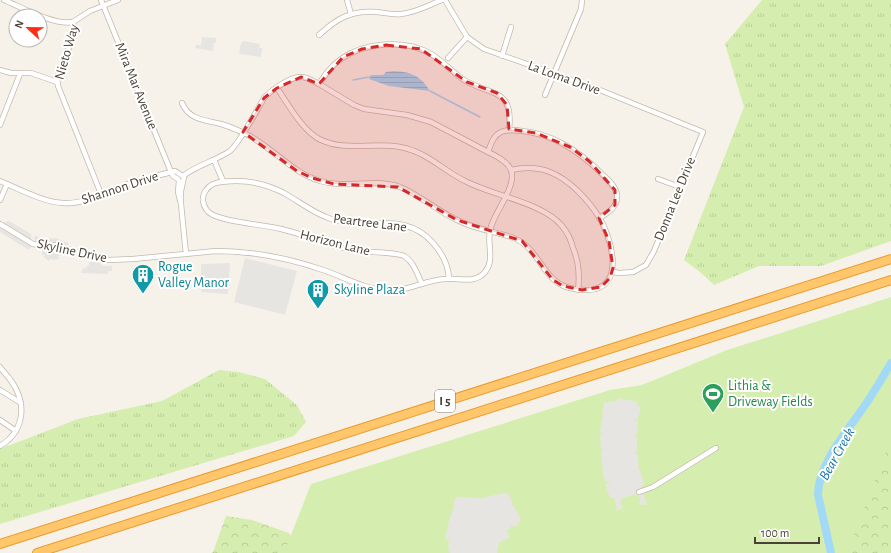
<svg xmlns="http://www.w3.org/2000/svg" width="891" height="553" viewBox="0 0 891 553" font-family="'Alegreya Sans',sans-serif">
<defs>
<pattern id="grass-tufts" width="24" height="20" patternUnits="userSpaceOnUse"><rect width="24" height="20" fill="#d5eeaf"/><path d="M3 7l-1-3M5 7V3M7 7l1-3M15 17l-1-3M17 17v-4M19 17l1-3" fill="none" stroke="#b8cd97"/></pattern>
<pattern id="forest-crowns" width="20" height="18" patternUnits="userSpaceOnUse"><rect width="20" height="18" fill="#d5eeaf"/><path d="M2 6a3 3 0 1 1 6 0M12 15a3 3 0 1 1 6 0" fill="none" stroke="#b8cd97"/></pattern>
<pattern id="water-rules" width="6" height="5" patternUnits="userSpaceOnUse"><rect width="6" height="5" fill="#a1d9f7"/><path d="M0 2.5h6" fill="none" stroke="#8cbbd4"/></pattern>
</defs>
<rect width="100%" height="100%" fill="#f6f2ea"/>
<g fill="url(#grass-tufts)">
<polygon points="762,0 891,0 891,241 821,266 759,266 714,285 700,272 684,260 744,107 725,44"/>
<polygon points="219,370 239,372 265,379 297,405 306,422 294,436 0,524 0,449 78,419 162,401"/>
</g>
<g fill="url(#forest-crowns)">
<polygon points="891,297 891,553 711,553 794,329"/>
<polygon points="226,516 252,520 289,533 296,544 309,553 211,553 213,552"/>
</g>
<polygon fill="#d5eeaf" points="891,298 891,438 847,553 284,553 311,484 610,390 642,385 727,350"/>
<g fill="#e7e5e1">
<polygon points="202,37 216,38 216,43 214,43 213,51 195,48 196,45 201,45"/>
<polygon points="244,41 260,44 259,48 262,48 261,57 239,54 241,43"/>
<polygon points="9,221 31,234 32,245 29,250 0,232 0,224"/>
<polygon points="36,236 43,239 55,238 69,243 67,247 53,243 39,242 35,241 34,237"/>
<polygon points="42,249 49,249 58,252 61,251 62,255 58,256 59,259 52,260 51,258 49,261 43,257 45,255 42,255"/>
<polygon points="245,258 297,271 285,315 234,302"/>
<polygon points="89,262 101,262 102,266 112,266 112,271 109,271 108,274 81,273 82,270 89,265"/>
<polygon points="230,263 228,294 201,292 201,264"/>
<polygon points="618,398 638,402 637,406 641,407 638,419 634,420 638,421 637,435 633,436 637,438 637,452 633,453 637,454 639,468 636,469 640,470 644,485 641,487 646,502 648,505 638,504 640,502 640,497 638,495 635,494 621,499 620,504 624,507 616,511 617,508 614,498 610,498 605,484 609,483 609,481 605,482 602,467 606,466 602,465 601,451 604,450 604,449 601,449 600,435 604,434 600,433 602,418 606,418 602,416 604,402 608,403 609,401 616,402"/>
<polygon points="504,493 508,493 513,504 510,506 514,506 521,520 518,522 519,524 513,527 511,524 511,528 506,530 510,538 499,542 498,549 497,553 450,553 448,547 449,540 445,539 448,526 452,527 448,525 453,509 456,509 453,508 456,497 482,498"/>
</g>
<path fill="url(#water-rules)" d="M393,71C411,72 420,75 430,91L389,86L369,79L371,75H383L386,72Z"/>
<g fill="none" stroke-linecap="round" stroke-linejoin="round">
<g stroke="#a1d9f7" stroke-width="1.5">
<polyline points="353,80 369,77"/>
<polyline points="430,91 480,117"/>
</g>
<path stroke="#a1d9f7" stroke-width="8" d="M831,553L818,495C818,464 846,433 863,408C873,394 882,378 891,363"/>
<g stroke="#c3b9ab" stroke-width="6">
<g id="street">
<path d="M4,0C21,7 55,26 73,22"/>
<polyline points="101,0 171,172 173,176 178,179 179,181 178,192 181,204"/>
<polyline points="347,0 351,14"/>
<polyline points="445,0 467,37 484,49 595,88 703,132 654,251 646,265 633,272 620,273 612,272"/>
<path d="M319,35C337,18 352,10 377,12C385,13 393,15 401,14C415,13 429,5 442,0"/>
<polyline points="502,56 511,27"/>
<polyline points="448,58 467,37"/>
<polyline points="0,70 11,73 31,73 57,82"/>
<path d="M277,88C288,104 302,130 319,139C344,152 374,142 400,147C428,152 443,171 467,182C495,196 543,203 562,226C568,233 571,240 573,248C579,262 580,274 578,290"/>
<polyline points="545,95 581,9 582,0"/>
<path d="M182,103C189,120 205,120 221,124C228,126 235,129 242,132C271,145 290,172 320,181C346,189 374,178 400,187C420,195 437,211 457,220C474,229 493,231 511,237C542,247 541,285 575,289C582,290 589,291 595,289C625,282 610,235 599,217C588,200 570,180 550,172C537,167 525,167 511,170"/>
<polyline points="0,125 20,74"/>
<path d="M488,152L431,122L407,115L364,109L354,105L319,84C325,75 331,66 341,59C365,42 405,39 431,54C443,61 452,72 464,80C490,96 514,87 509,130"/>
<polyline points="214,160 223,181"/>
<path d="M183,176C197,165 215,161 230,151C239,144 257,110 264,98C270,91 291,76 301,77C307,77 313,81 319,84"/>
<polyline points="658,179 680,187"/>
<path d="M0,181C19,189 43,202 63,203C85,205 113,189 133,182C147,178 161,175 175,171L184,177L181,191V204L186,254"/>
<polyline points="101,194 58,86 57,77 74,35 75,29 73,22 90,11 118,0"/>
<polyline points="0,200 7,184"/>
<path d="M0,224L33,244L38,245H56L88,256L109,260L133,259L216,251C252,251 288,258 323,270C344,277 364,289 386,290C407,292 425,280 445,279C459,277 474,285 485,272C495,260 487,245 490,231C492,219 500,209 505,198C519,172 512,163 488,152C491,144 493,136 501,132C508,129 515,130 522,131C554,134 579,151 601,173C607,179 616,186 617,195C618,207 608,213 599,218"/>
<path d="M422,284C417,274 414,262 404,256C396,252 368,252 356,251C330,246 307,235 281,229C261,224 230,223 213,215C207,212 204,208 203,201C202,194 207,187 213,184C221,181 229,181 237,181C252,181 270,186 284,193C300,202 313,213 331,219C368,231 404,210 433,243C443,254 448,264 449,278"/>
<path d="M0,367C5,374 11,379 15,387C27,409 22,433 0,446"/>
<polyline points="0,390 21,403"/>
<polyline points="0,420 16,431"/>
<polyline points="639,492 653,487 716,448"/>
</g>
</g>
<g stroke="#ec9b2d" stroke-width="10">
<g id="highway">
<polyline points="0,544 891,259"/>
<polyline points="37,553 891,280"/>
</g>
</g>
<use href="#street" stroke="#fff" stroke-width="4.5"/>
<use href="#highway" stroke="#ffc66c" stroke-width="8"/>
</g>
<path fill="#d62828" fill-opacity="0.2" stroke="#d62828" stroke-width="3" stroke-dasharray="8 5" stroke-linejoin="round" d="M386,45L421,49L467,82L497,93L507,105L509,129L536,133L570,147L589,161L615,190V205L599,218L609,241L613,268L610,278L601,287L582,290L563,286L553,280L522,241L457,220L398,187L334,184L312,178L297,171L243,132L264,98L277,88L301,77L319,84L343,57L362,49Z"/>
<defs>
<g id="building-pin" transform="scale(1.15)"><path d="M0 17L-7.5 6A9.5 9.5 0 1 1 7.5 6Z" fill="#0f9aa8" stroke="#fff"/><path d="M-4-6H4V6H1V3H-1V6H-4ZM-2.5-4.3h1.7v1.8h-1.7ZM.8-4.3h1.7v1.8H.8ZM-2.5-1h1.7V.8h-1.7ZM.8-1h1.7V.8H.8Z" fill="#fff"/></g>
<g id="stadium-pin" transform="scale(1.15)"><path d="M0 17L-7.5 6A9.5 9.5 0 1 1 7.5 6Z" fill="#2e9e5b" stroke="#fff"/><path d="M0-5a6.5 5 0 1 0 0 10a6.5 5 0 1 0 0-10ZM-3.5-1.8h7v3.6h-7Z" fill="#fff"/></g>
</defs>
<g fill-rule="evenodd">
<use href="#building-pin" x="143" y="275"/>
<use href="#building-pin" x="318" y="290"/>
<use href="#stadium-pin" x="713" y="394"/>
</g>
<g text-anchor="middle" dominant-baseline="central" stroke-width="4" stroke-linejoin="round" paint-order="stroke">
<rect fill="#fff" stroke="#817b73" stroke-width="1" x="435" y="390" width="20" height="22" rx="3"/>
<g font-size="13" font-weight="bold" fill="#4b4237">
<text x="445" y="401">I 5</text>
</g>
<g font-size="14" fill="#4b4237" stroke="#fff">
<text transform="translate(67 52) rotate(-74)">Nieto Way</text>
<text transform="translate(564 78) rotate(20)">La Loma Drive</text>
<text transform="translate(136 86) rotate(68)">Mira Mar Avenue</text>
<text transform="translate(120 188) rotate(-18)">Shannon Drive</text>
<text transform="translate(675 199) rotate(-68)">Donna Lee Drive</text>
<text transform="translate(370 223) rotate(7)">Peartree Lane</text>
<text transform="translate(335 243) rotate(14)">Horizon Lane</text>
<text transform="translate(72 251) rotate(12)">Skyline Drive</text>
</g>
<g font-size="14" fill="#0d838f" stroke="#fff" text-anchor="start">
<text x="158" y="267">Rogue<tspan x="158" dy="16">Valley Manor</tspan></text>
<text x="334" y="290">Skyline Plaza</text>
</g>
<g font-size="14" fill="#27864d" stroke="#fff" text-anchor="start">
<text x="728" y="386">Lithia &amp;<tspan x="728" dy="16">Driveway Fields</tspan></text>
</g>
<g font-size="15" font-style="italic" fill="#227db1" stroke="#fff">
<text transform="translate(837 454) rotate(-61)">Bear Creek</text>
</g>
</g>
<g transform="translate(28 28) rotate(292)"><circle r="19" fill="#ffffff" stroke="#b7b3af"/>
<path d="M0-3L7 15L0 10L-7 15Z" fill="#ff2d18"/>
<text y="-6" font-size="11" font-weight="bold" text-anchor="middle" fill="#4b4237">N</text>
</g>
<path d="M755 537v6h64v-6" fill="none" stroke="#4b4237" stroke-width="2"/>
<text x="761" y="537" font-size="12" fill="#4b4237" stroke="#ffffff" stroke-width="3" paint-order="stroke">100 m</text>
</svg>
